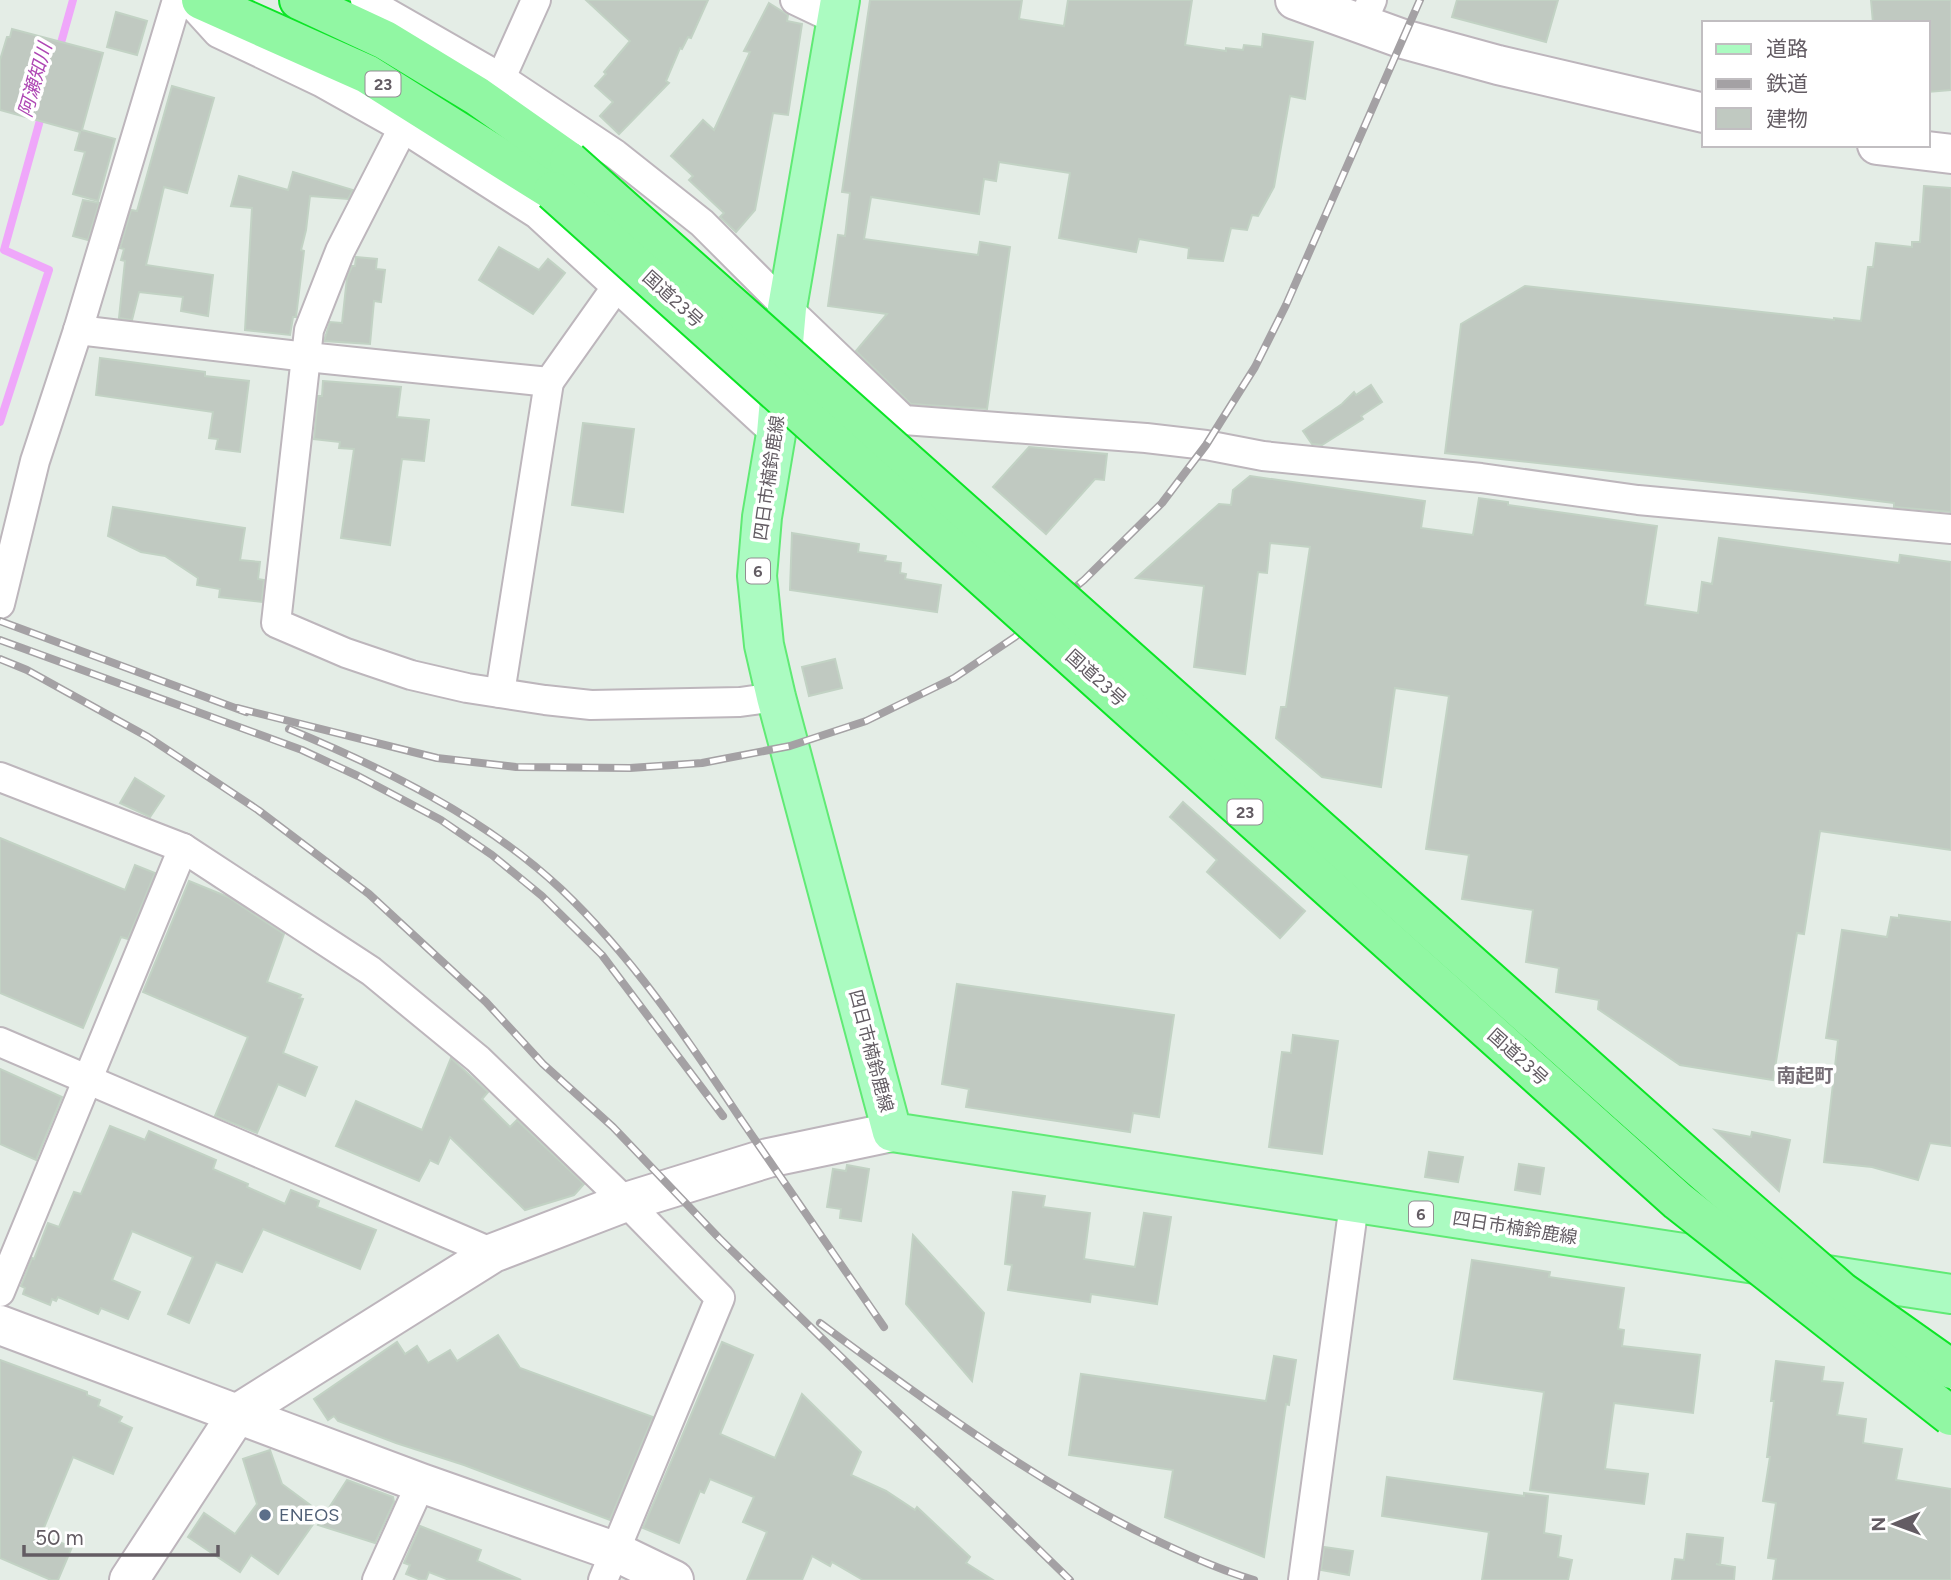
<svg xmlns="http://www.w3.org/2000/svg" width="1951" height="1580" viewBox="0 0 1951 1580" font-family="Figtree,'Noto Sans JP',sans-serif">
<rect width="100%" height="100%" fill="#e4ede6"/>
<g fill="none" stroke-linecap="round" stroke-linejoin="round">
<g stroke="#efa7fa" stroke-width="8">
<polyline points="59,50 73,0"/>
<polyline points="0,422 49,270 4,250 42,113"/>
</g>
</g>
<g fill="#c0c9c1" stroke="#c2d2c4" stroke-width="2">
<polygon points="586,0 708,0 691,38 688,37 682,49 680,48 666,81 669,83 619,134 600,116 613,102 595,86 606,74 604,72 630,41"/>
<polygon points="870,0 1022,0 1019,19 1064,26 1068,0 1192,0 1185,45 1226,51 1226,48 1243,50 1244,45 1262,47 1263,34 1313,42 1305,99 1290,96 1274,187 1258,216 1252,215 1247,230 1231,228 1223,261 1188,258 1189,248 1139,239 1136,252 1059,238 1070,173 999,162 996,181 984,179 979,214 871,197 864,239 978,255 980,242 1010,247 987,409 911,404 856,351 887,314 828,306 838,235 845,236 850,193 842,192"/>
<polygon points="1457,0 1558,0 1546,42 1452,17"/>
<polygon points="1871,0 1951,0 1951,90 1928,92 1928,23 1873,23"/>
<polygon points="769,3 788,15 787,21 802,24 788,115 773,113 755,210 736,232 720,217 724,213 689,180 693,176 671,156 703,120 714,130 750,52 744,51"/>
<polygon points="116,12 147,21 137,55 107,47"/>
<polygon points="12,29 103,53 82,130 115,139 98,201 73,194 85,152 75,150 80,132 0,110 0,60 7,37 10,37"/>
<polygon points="172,86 214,98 187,193 164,187 146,265 213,275 208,316 181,311 183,297 139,292 132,320 119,318 125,261 121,260 124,249 120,248 131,210 137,211"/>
<polygon points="293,172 353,190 348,199 310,196 306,230 301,250 304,251 296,317 293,317 290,335 245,330 252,208 231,206 239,176 288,190"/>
<polygon points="1924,186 1951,188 1951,512 1894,507 1894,503 1804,492 1445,453 1461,324 1525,286 1834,320 1834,318 1861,321 1868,267 1873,267 1876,243 1912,247 1912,242 1920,242"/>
<polygon points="83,200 99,203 88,240 73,236"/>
<polygon points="499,247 539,270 548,259 565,273 533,314 479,280"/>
<polygon points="356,257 377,259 376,269 385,270 381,302 374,301 370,344 324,341 330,322 342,323 347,278 352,266 355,266"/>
<polygon points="100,358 205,372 205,376 249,381 240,452 216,449 218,439 209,438 213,412 96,395"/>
<polygon points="323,381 401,387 397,417 429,420 424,461 402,459 390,545 341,538 354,449 339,448 340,442 314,439 318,396 322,396"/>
<polygon points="1371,385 1382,402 1361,416 1363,419 1322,445 1312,444 1303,431 1342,404 1354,392 1356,395"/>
<polygon points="583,423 634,429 623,512 572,505"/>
<polygon points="1029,447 1107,454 1104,480 1095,479 1046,534 993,487"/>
<polygon points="1250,476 1425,501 1421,528 1473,535 1479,498 1508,502 1508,505 1657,526 1645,605 1698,613 1702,582 1712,584 1719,538 1899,563 1900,555 1951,562 1951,850 1820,831 1804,934 1797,933 1773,1080 1680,1065 1598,1009 1599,1000 1556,992 1559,968 1526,962 1533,910 1462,899 1469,855 1426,849 1449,696 1395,688 1381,787 1322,777 1276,738 1281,707 1286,707 1310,547 1270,543 1267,573 1258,572 1245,674 1194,667 1204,586 1136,578 1219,504 1231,505 1233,490"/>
<polygon points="113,507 245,528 240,560 260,562 258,579 264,580 262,602 219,597 220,589 197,585 198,578 165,556 141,552 108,536"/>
<polygon points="792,533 859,544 858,552 886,556 885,561 901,563 900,573 906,574 905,579 941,585 937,612 790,590"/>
<polygon points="835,659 842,688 809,696 802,667"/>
<polygon points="135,778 164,796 150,817 120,803"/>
<polygon points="1183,802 1305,911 1280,938 1207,872 1217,860 1170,817"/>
<polygon points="0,838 125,890 135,865 155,873 128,939 121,937 83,1028 0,993"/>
<polygon points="189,881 228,897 284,934 267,982 301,995 299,998 303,999 283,1053 317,1067 305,1096 278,1084 257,1133 215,1116 248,1037 143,992"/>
<polygon points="1899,915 1951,922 1951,1146 1930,1143 1918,1180 1872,1167 1824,1162 1838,1040 1826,1038 1842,930 1887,937 1891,917 1899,918"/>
<polygon points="957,984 1174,1015 1159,1117 1133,1113 1130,1132 966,1107 969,1089 942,1084"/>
<polygon points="1293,1035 1338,1041 1322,1154 1269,1147 1282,1052 1291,1053"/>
<polygon points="451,1058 488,1092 482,1099 510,1127 517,1120 584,1184 574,1195 525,1210 450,1137 438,1164 430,1160 419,1181 336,1146 356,1101 422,1130"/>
<polygon points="0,1069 62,1097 36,1160 0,1144"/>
<polygon points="110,1126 145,1140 149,1131 216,1160 213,1169 248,1184 247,1187 285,1204 291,1190 319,1201 317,1207 376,1230 360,1269 263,1229 242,1272 216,1262 189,1323 168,1314 193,1257 132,1231 112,1280 140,1292 128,1319 101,1308 98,1314 58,1297 56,1301 52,1299 50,1305 23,1294 25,1288 21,1286 32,1258 34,1259 48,1223 59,1227 74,1192 81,1194"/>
<polygon points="1715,1130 1751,1137 1752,1132 1790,1140 1779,1191"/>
<polygon points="1429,1152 1463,1157 1458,1182 1425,1177"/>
<polygon points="1519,1164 1544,1168 1540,1194 1515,1190"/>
<polygon points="847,1165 869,1169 861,1221 840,1218 841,1209 827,1207 833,1169 846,1171"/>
<polygon points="1013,1192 1045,1196 1043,1207 1090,1213 1084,1259 1135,1267 1144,1213 1171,1217 1157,1304 1091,1294 1090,1302 1008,1290 1012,1265 1005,1264"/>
<polygon points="913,1235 984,1313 972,1381 906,1304"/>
<polygon points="1472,1260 1550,1272 1549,1277 1624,1288 1618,1329 1624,1330 1622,1346 1700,1355 1693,1413 1614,1403 1605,1469 1648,1474 1644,1504 1530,1490 1544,1392 1454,1379"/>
<polygon points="498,1335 520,1368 653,1417 610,1520 464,1465 396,1443 338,1421 334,1416 328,1420 314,1399 397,1342 405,1354 417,1346 428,1363 450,1350 457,1361"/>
<polygon points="722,1342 753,1355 720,1434 775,1458 802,1394 861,1452 851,1475 886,1491 915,1510 917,1507 970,1557 966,1563 993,1580 863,1580 832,1562 830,1566 812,1556 802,1580 747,1580 767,1532 743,1522 754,1497 710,1479 704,1493 700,1491 679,1543 643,1528"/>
<polygon points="1274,1356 1296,1360 1289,1405 1286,1404 1264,1557 1165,1517 1173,1470 1069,1455 1081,1374 1266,1401"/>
<polygon points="0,1360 87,1392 87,1395 100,1400 98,1406 122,1417 119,1422 132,1428 113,1474 73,1457 41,1535 72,1547 58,1580 51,1580 0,1558"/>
<polygon points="1776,1361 1824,1367 1822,1381 1843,1383 1837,1415 1866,1419 1863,1443 1902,1449 1896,1480 1951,1489 1951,1580 1773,1580 1776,1559 1768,1558 1776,1503 1763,1501 1770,1457 1767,1457 1774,1401 1771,1401"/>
<polygon points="270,1450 282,1484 321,1513 278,1574 251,1555 240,1572 188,1537 204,1513 235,1534 257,1504 243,1459"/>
<polygon points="1387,1477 1524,1496 1524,1493 1548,1496 1544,1533 1561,1536 1558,1557 1572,1560 1568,1580 1482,1580 1489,1532 1382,1516"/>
<polygon points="347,1480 393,1497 394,1502 375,1543 318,1525"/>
<polygon points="420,1526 481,1550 477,1561 521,1580 449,1580 429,1572 426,1580 421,1580 406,1574 410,1565 404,1563"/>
<polygon points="1687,1534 1723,1538 1720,1565 1716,1564 1735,1567 1734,1580 1672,1580 1675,1559 1684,1560"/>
<polygon points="1324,1547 1353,1551 1349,1575 1321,1570"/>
</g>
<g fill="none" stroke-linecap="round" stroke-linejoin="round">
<g stroke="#bdb6bc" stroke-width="32">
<g id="street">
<polyline points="188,0 218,33 321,82 403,128 537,214 776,434"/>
<polyline points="365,0 501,78 615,154 702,223 787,308 904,420 1146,438 1206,445 1263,456 1481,478 1638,500 1951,529"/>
<polyline points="795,0 837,20"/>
<polyline points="1362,23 1372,0"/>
<polyline points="501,78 536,0"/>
<polyline points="403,128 340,251 309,330 276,623 346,653 411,675 467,688 545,700 591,705 740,702 776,697"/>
<polyline points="78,330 307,357 549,382 617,286"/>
<polyline points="0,604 35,461 78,330 177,0"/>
<polyline points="500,693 549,382"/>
<polyline points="0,777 183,848 371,971 478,1059 626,1202 720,1298 603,1580"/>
<polyline points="0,1042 493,1253"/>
<polyline points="0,1292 183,848"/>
<polyline points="377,1580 421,1483"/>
<polyline points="1303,1580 1354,1204"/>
</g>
</g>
<g stroke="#bdb5bc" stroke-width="42">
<g id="secondary">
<polyline points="1295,0 1403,39 1498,65 1704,113"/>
<polyline points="1877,145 1951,154"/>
<polyline points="0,1325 421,1483 614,1551 674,1580"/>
<polyline points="129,1580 238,1413 493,1253 626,1202 768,1158 892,1132"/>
</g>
</g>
<g stroke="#60ea75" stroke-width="42">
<polyline id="primary" points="840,0 787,308 776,434 762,517 757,576 764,645 776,697 892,1132 1951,1294"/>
</g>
<g stroke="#0ce526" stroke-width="42">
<g id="highway">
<polyline points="201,0 367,74 553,191"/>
<polyline points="299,0 385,40 477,96 569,161"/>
</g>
</g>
<use href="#street" stroke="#fff" stroke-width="28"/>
<use href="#secondary" stroke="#fff" stroke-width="38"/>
<use href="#primary" stroke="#abfbc1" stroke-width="38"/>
<use href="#highway" stroke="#91f7a3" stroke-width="38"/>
<g stroke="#a4a1a4" stroke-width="8">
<g id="rail">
<polyline points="0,621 246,712"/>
<polyline points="0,640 302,750 358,776 441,820 492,855 542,896 602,955 723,1116"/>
<polyline points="0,659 27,670 148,737 258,810 369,894 486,1002 543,1064 613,1127 719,1238 1070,1580"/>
<polyline points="237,708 437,758 516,767 630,768 702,763 790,746 866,721 954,678 1015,637 1084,580 1162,503 1206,445 1255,367 1286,305 1420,0"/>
<path d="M289,729C385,769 484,817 561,889C632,956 686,1037 740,1118C788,1188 836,1257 884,1327"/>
<path d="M820,1323C926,1401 1032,1480 1151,1538C1186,1554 1217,1569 1254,1580"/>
</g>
</g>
<use href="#rail" stroke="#fff" stroke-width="5" stroke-dasharray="16" stroke-linecap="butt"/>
<g stroke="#0ce526" stroke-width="42" stroke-linecap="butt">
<g id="highway-bridge">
<polyline points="569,161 1695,1164 1842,1292 1951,1369"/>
<polyline points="553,191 1678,1201 1951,1416"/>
</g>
</g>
<use href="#highway-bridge" stroke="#91f7a3" stroke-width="38"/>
</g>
<circle fill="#5c6f8a" stroke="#fff" stroke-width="2.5" cx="265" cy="1515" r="7"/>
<g text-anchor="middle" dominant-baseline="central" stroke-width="7" stroke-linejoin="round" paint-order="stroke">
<g fill="#fff" stroke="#928d92" stroke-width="2">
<rect x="365.5" y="71.5" width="35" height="25" rx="5"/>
<rect x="746" y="558.5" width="24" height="25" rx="5"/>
<rect x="1227.5" y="799.5" width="35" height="25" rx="5"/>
<rect x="1409" y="1201.5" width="24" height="25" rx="5"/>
</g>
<g font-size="16" font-weight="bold" fill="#635c63">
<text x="383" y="84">23</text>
<text x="758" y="571">6</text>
<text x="1245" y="812">23</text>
<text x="1421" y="1214">6</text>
</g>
<g font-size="18" fill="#635c63" stroke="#fff">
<text transform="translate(673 299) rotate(42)">国道23号</text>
<text transform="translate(769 478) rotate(-82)">四日市楠鈴鹿線</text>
<text transform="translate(1096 678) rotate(42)">国道23号</text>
<text transform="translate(871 1051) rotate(75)">四日市楠鈴鹿線</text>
<text transform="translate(1518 1057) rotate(42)">国道23号</text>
<text transform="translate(1515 1228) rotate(9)">四日市楠鈴鹿線</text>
</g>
<g font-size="18" fill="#4e5e75" stroke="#fff" text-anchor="start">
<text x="279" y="1515">ENEOS</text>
</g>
<g font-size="19" font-style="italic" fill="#ae47b4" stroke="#fff">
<text transform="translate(35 80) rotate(-74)">阿瀬知川</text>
</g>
<g font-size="19" font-weight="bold" fill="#756d75" stroke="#fff">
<text x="1805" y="1075">南起町</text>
</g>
</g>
<rect x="1702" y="21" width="228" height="126" fill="#ffffff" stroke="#c1bec1" stroke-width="2"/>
<rect x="1716" y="44" width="35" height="10" fill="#abfbc1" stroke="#c1bec1" stroke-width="2"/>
<text x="1766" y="56" font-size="21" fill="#635c63">道路</text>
<rect x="1716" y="79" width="35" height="10" fill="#a4a1a4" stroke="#c1bec1" stroke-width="2"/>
<text x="1766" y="91" font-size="21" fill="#635c63">鉄道</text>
<rect x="1716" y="108" width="35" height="21" fill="#c0c9c1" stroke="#c1bec1" stroke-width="2"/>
<text x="1766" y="126" font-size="21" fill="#635c63">建物</text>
<g transform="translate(1895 1524) rotate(269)" stroke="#ffffff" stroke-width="5" paint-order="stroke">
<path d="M0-5L12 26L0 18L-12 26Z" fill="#635c63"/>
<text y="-10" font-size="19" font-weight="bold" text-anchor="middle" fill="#635c63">N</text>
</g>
<path d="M24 1545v10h194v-10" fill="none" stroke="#635c63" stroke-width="3.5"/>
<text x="35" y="1545" font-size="21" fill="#635c63" stroke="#ffffff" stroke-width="5" paint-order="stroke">50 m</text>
</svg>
